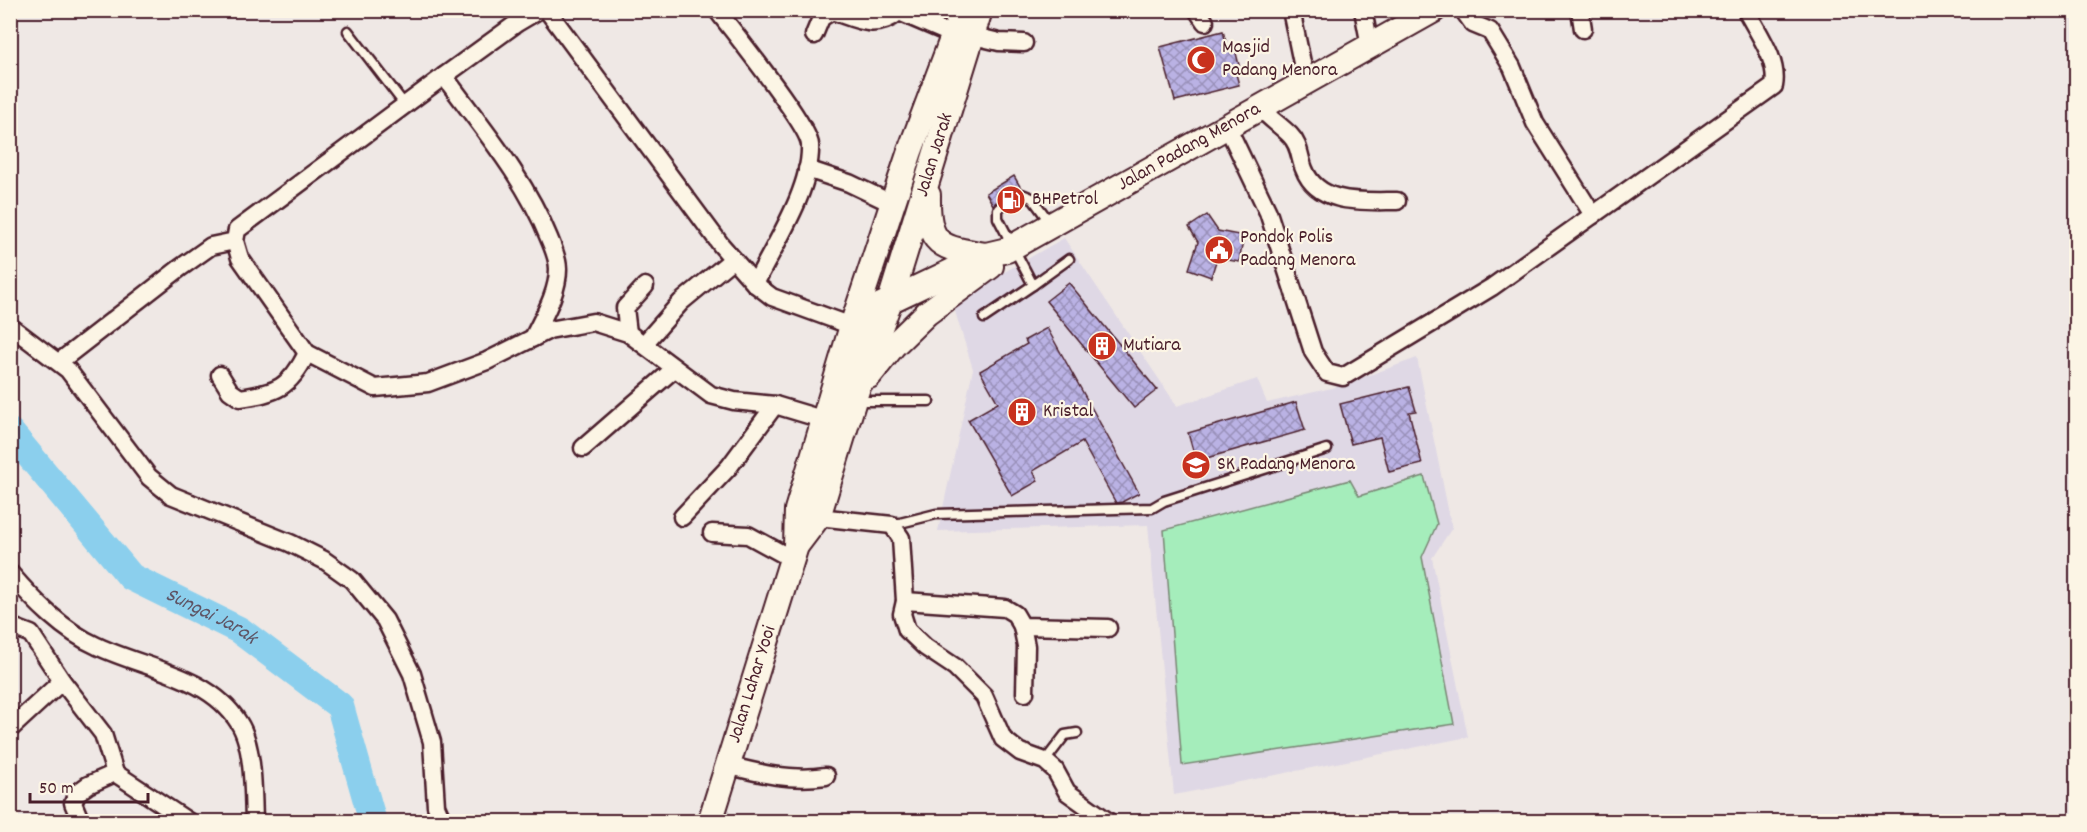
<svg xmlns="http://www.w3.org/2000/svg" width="2087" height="832" viewBox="0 0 2087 832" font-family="Dekko,sans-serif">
<defs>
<pattern id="building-cross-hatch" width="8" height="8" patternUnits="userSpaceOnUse" patternTransform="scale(1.5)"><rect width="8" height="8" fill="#bab2e4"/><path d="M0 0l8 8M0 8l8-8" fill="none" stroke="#9990b9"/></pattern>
</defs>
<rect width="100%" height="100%" fill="#efe8e5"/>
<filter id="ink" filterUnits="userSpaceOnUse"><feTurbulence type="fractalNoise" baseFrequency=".0167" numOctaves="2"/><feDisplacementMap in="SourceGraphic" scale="12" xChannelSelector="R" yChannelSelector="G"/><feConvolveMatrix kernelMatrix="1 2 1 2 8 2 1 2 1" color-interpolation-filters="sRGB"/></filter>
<g filter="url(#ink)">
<polygon fill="#dfd8e5" points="1064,238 1177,406 1257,379 1267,403 1336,387 1417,358 1452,528 1432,558 1468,737 1174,795 1148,525 938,531 973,369 952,302"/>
<polygon fill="#a5edbb" stroke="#788673" stroke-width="1.5" points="1424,476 1437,524 1422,557 1454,724 1182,765 1164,530 1350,480 1359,496"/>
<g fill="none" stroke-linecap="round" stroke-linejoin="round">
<path stroke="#8bcfed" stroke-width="28" id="s1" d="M10,432L131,577L239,630L340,706L373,822"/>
</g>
<g fill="url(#building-cross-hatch)" stroke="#4a1f2b" stroke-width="1.5">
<polygon points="1223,31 1228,50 1235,49 1240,69 1235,70 1239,85 1175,101 1160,47"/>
<polygon points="1014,176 1021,188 1005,194 993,205 986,193"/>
<polygon points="1207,215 1218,231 1244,236 1239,262 1217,258 1211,277 1189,269 1198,242 1189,227"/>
<polygon points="1069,283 1157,390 1134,408 1046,301"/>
<polygon points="1047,328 1139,493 1122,502 1116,503 1082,442 1033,471 1038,481 1012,496 968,420 998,403 980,371 1027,344 1025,340"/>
<polygon points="1409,387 1416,411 1409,412 1422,464 1389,472 1380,437 1351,444 1340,404"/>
<polygon points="1296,402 1305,430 1196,461 1188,433"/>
</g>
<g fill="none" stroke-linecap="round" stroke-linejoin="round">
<g stroke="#4a1f2b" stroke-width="13">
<g id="lane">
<polyline points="348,31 405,105"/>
<polyline points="1033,285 1069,259"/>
<polyline points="984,318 1033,285 998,218 998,209 1008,200 1022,194 1032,198 1051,224"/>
<polyline points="857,401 929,401"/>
<polyline points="892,525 936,514 1152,508 1164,501 1327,449"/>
<polyline points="1045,761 1065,735 1077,733"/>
</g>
</g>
<g stroke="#4a1f2b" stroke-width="21">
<g id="street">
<polyline points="539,10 517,23 444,76 237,230 235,241 240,258 307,353 375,388 428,383 487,361 549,330 593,322 628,333 711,395 734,401 775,405 825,420"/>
<polyline points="547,10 721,245 755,284 772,297 852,326"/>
<path d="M717,10C734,33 809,125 810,145C812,189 774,245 755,284"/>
<polyline points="1197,10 1205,22"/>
<polyline points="1291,10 1306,82"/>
<polyline points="1363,10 1370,46"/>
<polyline points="1463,10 1473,24 1490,31 1512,67 1535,123 1593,215"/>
<polyline points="1580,10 1583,29"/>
<path d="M814,35L821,18L832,11C859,20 875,31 899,12L953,35"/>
<polyline points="974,36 999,42 1024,43"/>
<path d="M444,76C482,128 525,178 549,238C553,248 558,258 558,269C558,293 543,317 533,338"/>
<path d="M1260,108C1269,118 1281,126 1290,135C1300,145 1299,157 1304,169C1318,206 1365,201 1397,201"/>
<path d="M1227,126L1268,212L1313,352L1327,373L1343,377L1492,287L1774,86C1779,60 1757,32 1746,10"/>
<polyline points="807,169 849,183 893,204"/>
<polyline points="10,326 68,370 149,477 171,495 290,543 324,560 352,580 385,620 412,674 432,742 436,806 443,822"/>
<polyline points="628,333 625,308 645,286"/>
<polyline points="644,344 681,302 733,259"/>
<polyline points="59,362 180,268 211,246 235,241"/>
<path d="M220,375L230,391L240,398C276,393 290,388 307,353"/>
<polyline points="583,448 674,369"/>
<polyline points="682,517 729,467 775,405"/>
<polyline points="818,517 892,525 901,538 905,601 902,614 907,630 925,647 955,667 984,696 1003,739 1020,752 1045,761 1055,770 1067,792 1109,822"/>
<polyline points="712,533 748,535 792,559"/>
<path d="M10,573C34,601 63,631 97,646C145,669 209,675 239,723C254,746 253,794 254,822"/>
<polyline points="905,601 1005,608 1015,614 1022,626 1108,628"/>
<polyline points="10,626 31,634 62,681 103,734 115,773 189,822"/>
<polyline points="1022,626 1026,646 1025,693"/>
<polyline points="10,729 62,681"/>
<path d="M727,765C761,774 791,781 826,776"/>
<polyline points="81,822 73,803 77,793 88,785 115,773"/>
</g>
</g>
<g stroke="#4a1f2b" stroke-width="28">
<g id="secondary">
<path d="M928,195C927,246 940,248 986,255"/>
<path id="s2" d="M839,375L870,318L881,305L986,255L1007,250L1434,10"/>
<polyline points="869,376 893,346 927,313 991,266"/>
<polyline points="796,546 797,510 852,326 910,151 963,10"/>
<path id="s3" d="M710,822L792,559L796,546L818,517L857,390L891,298L980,10"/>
</g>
</g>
<use href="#lane" stroke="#fcf5e5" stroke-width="8"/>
<use href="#street" stroke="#fcf5e5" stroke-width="16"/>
<use href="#secondary" stroke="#fcf5e5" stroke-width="24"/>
</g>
</g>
<defs>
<g id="mosque-disc" transform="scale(1.5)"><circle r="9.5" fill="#c8321e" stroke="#fcf5e5"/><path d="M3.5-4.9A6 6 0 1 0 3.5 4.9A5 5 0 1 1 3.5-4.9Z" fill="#fff"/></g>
<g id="fuel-disc" transform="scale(1.5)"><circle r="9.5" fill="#c8321e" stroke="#fcf5e5"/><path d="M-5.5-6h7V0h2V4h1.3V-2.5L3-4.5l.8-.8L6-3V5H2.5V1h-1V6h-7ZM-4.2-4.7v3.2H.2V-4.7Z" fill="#fff"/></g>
<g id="civic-disc" transform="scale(1.5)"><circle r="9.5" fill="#c8321e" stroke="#fcf5e5"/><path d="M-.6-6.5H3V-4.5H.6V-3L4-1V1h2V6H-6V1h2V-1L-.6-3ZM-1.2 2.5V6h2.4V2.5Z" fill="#fff"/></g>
<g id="building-disc" transform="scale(1.5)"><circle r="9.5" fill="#c8321e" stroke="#fcf5e5"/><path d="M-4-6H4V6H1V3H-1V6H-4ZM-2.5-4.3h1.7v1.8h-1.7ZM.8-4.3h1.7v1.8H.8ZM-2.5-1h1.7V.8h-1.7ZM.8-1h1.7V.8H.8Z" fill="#fff"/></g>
<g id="school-disc" transform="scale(1.5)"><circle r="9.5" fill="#c8321e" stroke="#fcf5e5"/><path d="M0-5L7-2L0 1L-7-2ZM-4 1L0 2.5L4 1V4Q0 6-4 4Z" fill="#fff"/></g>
</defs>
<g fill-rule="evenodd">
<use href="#mosque-disc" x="1201" y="60"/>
<use href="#fuel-disc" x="1011" y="200"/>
<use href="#civic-disc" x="1219" y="250"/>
<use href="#building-disc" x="1102" y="346"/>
<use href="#building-disc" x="1022" y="412"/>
<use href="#school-disc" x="1196" y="465"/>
</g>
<g text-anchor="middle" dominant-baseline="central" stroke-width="4.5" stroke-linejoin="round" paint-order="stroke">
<g font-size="20" fill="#4a1f2b" stroke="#fcf5e5" text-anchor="start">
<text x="1222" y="48">Masjid<tspan x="1222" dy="23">Padang Menora</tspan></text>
<text x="1032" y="200">BHPetrol</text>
<text x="1240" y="238">Pondok Polis<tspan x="1240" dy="23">Padang Menora</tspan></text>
<text x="1123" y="346">Mutiara</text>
<text x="1043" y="412">Kristal</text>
<text x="1217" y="465">SK Padang Menora</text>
</g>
<g font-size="20" fill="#4a1f2b" stroke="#fcf5e5">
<text stroke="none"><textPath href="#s2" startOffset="429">Jalan Padang Menora</textPath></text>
<text stroke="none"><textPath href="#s3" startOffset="706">Jalan Jarak</textPath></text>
<text stroke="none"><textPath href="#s3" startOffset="144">Jalan Lahar Yooi</textPath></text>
</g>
<g font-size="21" font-style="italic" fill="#5e5465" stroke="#fcf5e5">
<text stroke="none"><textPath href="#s1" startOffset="278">Sungai Jarak</textPath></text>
</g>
</g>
<rect width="2087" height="832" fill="none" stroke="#fcf5e5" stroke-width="36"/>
<rect x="18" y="18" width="2051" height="796" fill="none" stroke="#4a1f2b" stroke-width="2" filter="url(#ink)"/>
<path d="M30 793v9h118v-9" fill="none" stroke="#4a1f2b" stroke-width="3"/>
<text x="39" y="793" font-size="18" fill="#4a1f2b" stroke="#fcf5e5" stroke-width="4.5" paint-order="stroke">50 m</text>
</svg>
